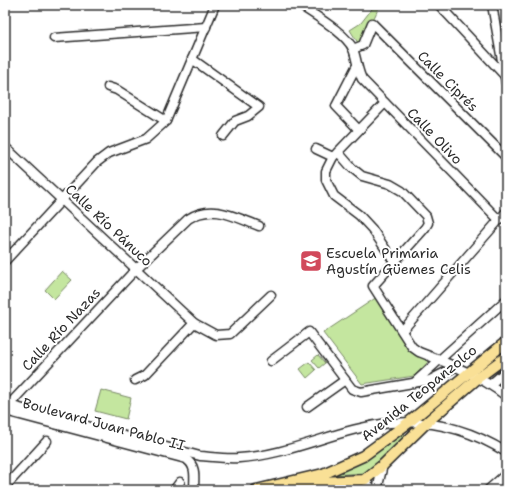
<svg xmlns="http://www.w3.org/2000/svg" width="511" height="495" viewBox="0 0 511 495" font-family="'Shantell Sans',sans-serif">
<rect width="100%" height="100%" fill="#fff"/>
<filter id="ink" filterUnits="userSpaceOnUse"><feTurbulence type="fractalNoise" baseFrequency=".025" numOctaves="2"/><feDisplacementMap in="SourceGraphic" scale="8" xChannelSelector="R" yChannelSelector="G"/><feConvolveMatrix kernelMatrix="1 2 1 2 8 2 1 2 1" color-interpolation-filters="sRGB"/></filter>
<g filter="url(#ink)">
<g fill="#c4e69f" stroke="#788865">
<polygon points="375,5 380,5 362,44 358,43 350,30 361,23"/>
<polygon points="62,271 72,280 54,299 45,290"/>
<polygon points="377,297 411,347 430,360 414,376 362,384 323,333"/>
<polygon points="318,355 325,363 319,368 312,360"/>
<polygon points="309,362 316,370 307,378 300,369"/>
<polygon points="101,390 131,398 126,419 95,411"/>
<polygon points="404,431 405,437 370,469 364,473 333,475 333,473"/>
</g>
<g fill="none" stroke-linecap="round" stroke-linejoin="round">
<g stroke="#2b2b2b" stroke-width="11">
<g id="minor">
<path d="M300,5C314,15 346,33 353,49C357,59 357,69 362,79L499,220"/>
<polyline points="439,5 506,77"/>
<polyline points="492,5 506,83"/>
<polyline points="54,38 206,27"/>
<polyline points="353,49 363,45 372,23 506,157"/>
<polyline points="192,59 259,107 248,116 235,121 223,136"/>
<polyline points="356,67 336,106 358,129"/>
<polyline points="108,87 117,90 166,121"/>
<polyline points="385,103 333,157 326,171 326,180 334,196 359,215 372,229 395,263"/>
<polyline points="5,147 194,323 216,335 230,334 271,295"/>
<polyline points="316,149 333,157"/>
<path d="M338,152L352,168L362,176L390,184L402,191L426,216L428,223L425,228L373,286L412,347L419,352C450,364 479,375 506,396"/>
<polyline points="5,261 97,162 109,153 146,139 166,121 215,5"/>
<polyline points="402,331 506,212"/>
<polyline points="271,361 309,332 352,389 361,392 430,380 457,366"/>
<polyline points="135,380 145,375 194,323"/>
<polyline points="415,382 506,300"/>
<polyline points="491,384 506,371"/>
<path d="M5,404L200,456C213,457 226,459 239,458C291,455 339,428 390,423C432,419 471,430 506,452"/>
<polyline points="307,407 345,380"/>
<path d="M6,408L137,268L188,219C212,203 235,217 259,226"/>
<path d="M5,411L186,459C197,466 194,478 194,490"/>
<polyline points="364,480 373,490"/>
<polyline points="5,487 47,441"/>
<polyline points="174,490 180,482"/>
<polyline points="377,490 383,465"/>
<polyline points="488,490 506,474"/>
</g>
</g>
<g stroke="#2b2b2b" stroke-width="13">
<g id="major">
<polyline points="256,490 323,474 363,456 408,423 506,342"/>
<polyline points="295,490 321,482 364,480 383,465 426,423 479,377 506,357"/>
</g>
</g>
<use href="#minor" stroke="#fff" stroke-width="8"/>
<use href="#major" stroke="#f9e096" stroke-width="10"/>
</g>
</g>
<defs>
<g id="school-square" transform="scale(1.15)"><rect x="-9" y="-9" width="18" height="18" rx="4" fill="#d1495b" stroke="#fff"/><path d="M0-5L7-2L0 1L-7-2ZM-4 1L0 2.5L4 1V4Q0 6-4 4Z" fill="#fff"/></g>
</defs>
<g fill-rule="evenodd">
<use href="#school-square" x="311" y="261"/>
</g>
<g text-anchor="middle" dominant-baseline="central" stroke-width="4" stroke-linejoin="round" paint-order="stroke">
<g font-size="14" fill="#2b2b2b" stroke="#fff">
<text transform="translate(448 81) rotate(45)">Calle Ciprés</text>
<text transform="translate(435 136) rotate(46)">Calle Olivo</text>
<text transform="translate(109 225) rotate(43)">Calle Río Pánuco</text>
<text transform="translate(61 329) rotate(-47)">Calle Río Nazas</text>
<text transform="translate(419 393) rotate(-39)">Avenida Teopanzolco</text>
<text transform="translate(104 424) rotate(15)">Boulevard Juan Pablo II</text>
</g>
<g font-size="14" fill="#2b2b2b" stroke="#fff" text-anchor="start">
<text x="326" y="253">Escuela Primaria<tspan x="326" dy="16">Agustín Güemes Celis</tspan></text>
</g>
</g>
<rect width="511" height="495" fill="none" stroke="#fff" stroke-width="20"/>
<rect x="10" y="10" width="491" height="475" fill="none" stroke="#2b2b2b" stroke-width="1.5" filter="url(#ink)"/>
</svg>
